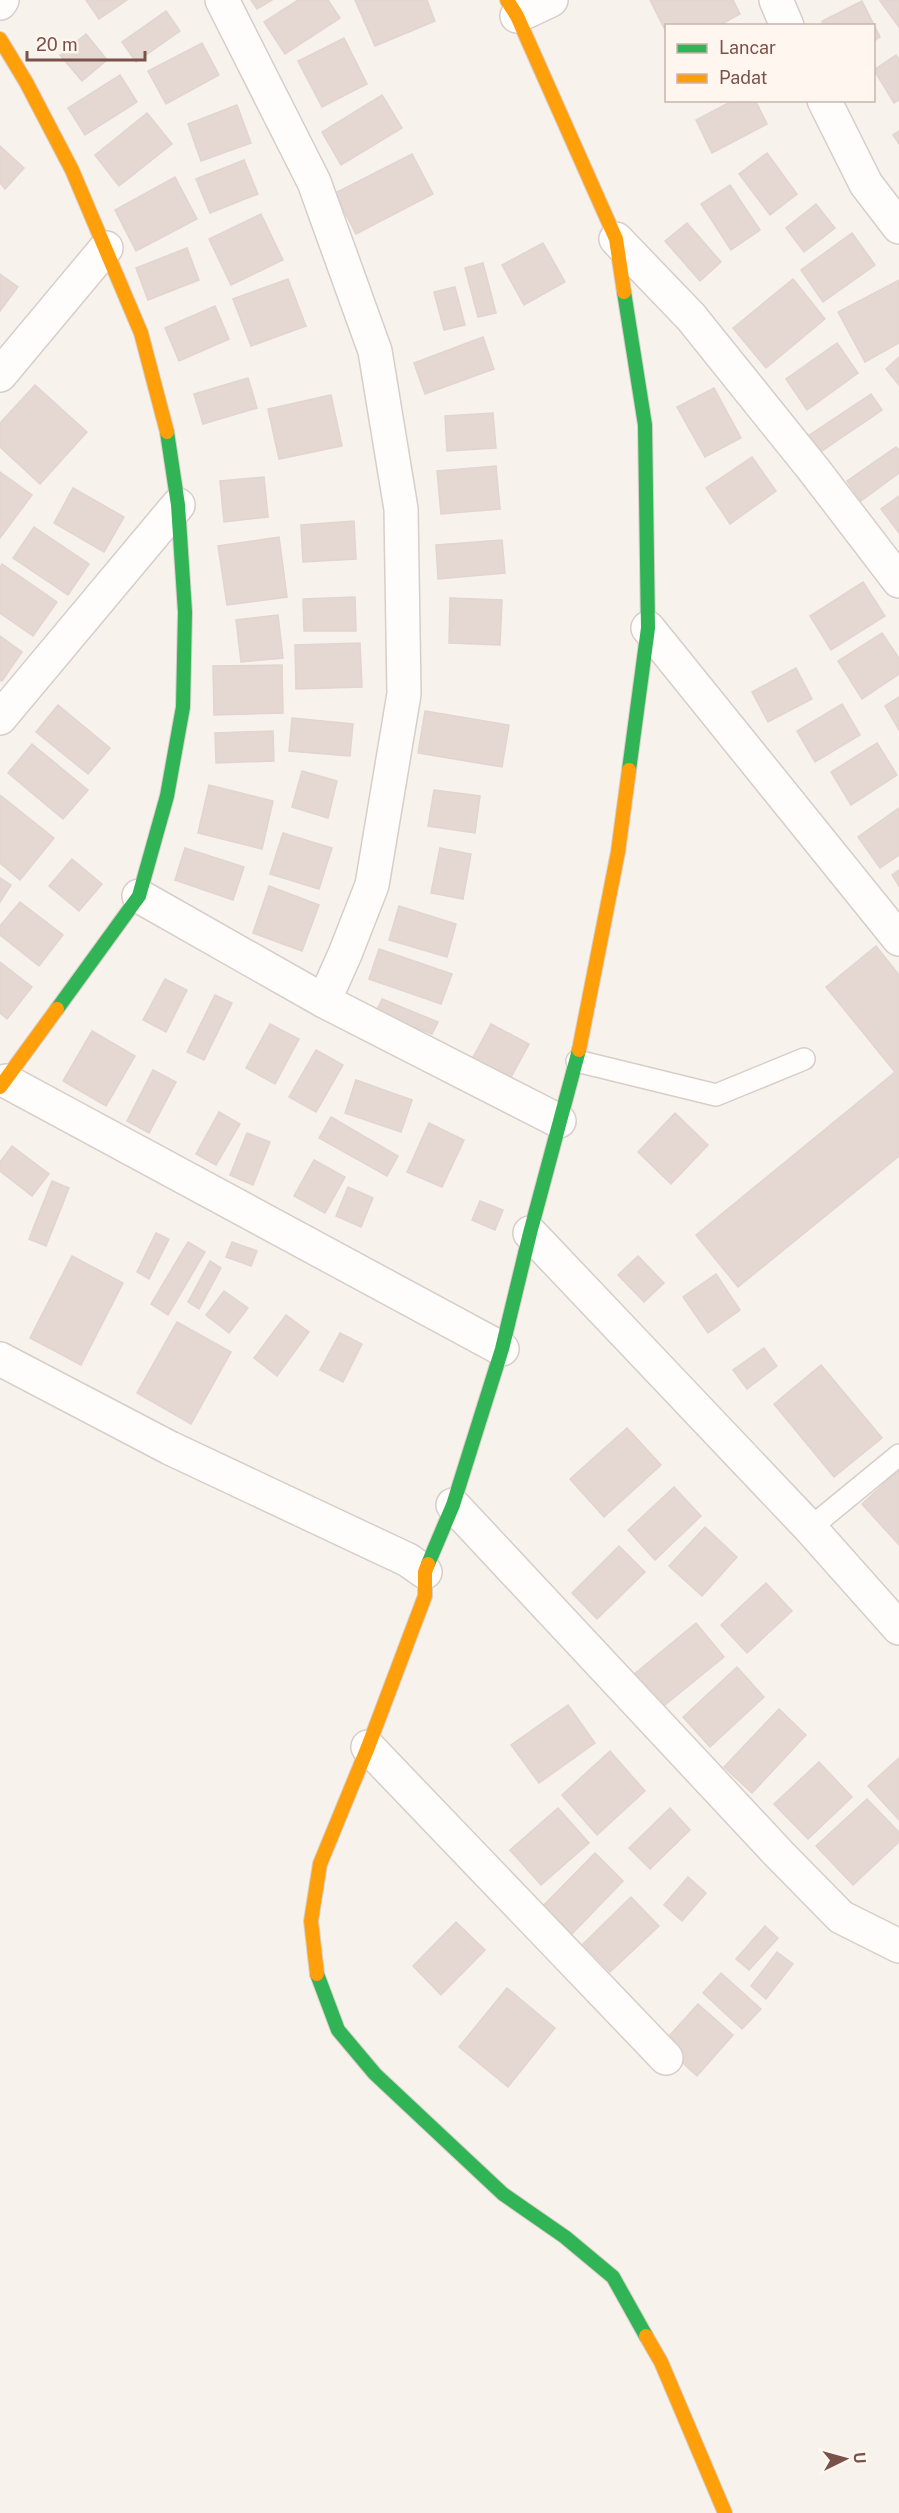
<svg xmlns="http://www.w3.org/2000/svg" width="899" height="2513" viewBox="0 0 899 2513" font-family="'Public Sans',sans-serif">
<rect width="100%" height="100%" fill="#f8f2ec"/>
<g fill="#e5d8d3" stroke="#e2d4ce" stroke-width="1.5">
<polygon points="86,0 127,0 99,19"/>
<polygon points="251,0 272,0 257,9"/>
<polygon points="298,0 328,0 340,18 285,54 264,22"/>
<polygon points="355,0 427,0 435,21 375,46"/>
<polygon points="650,0 733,0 740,14 718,26 666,26 666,32"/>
<polygon points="899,0 899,27 880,1"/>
<polygon points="862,1 880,37 874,41 874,26 824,26 822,21"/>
<polygon points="166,11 180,31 136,62 122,42"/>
<polygon points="86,34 107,60 82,81 60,55"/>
<polygon points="344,38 367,84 322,107 298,61"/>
<polygon points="202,43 219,75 166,104 148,71"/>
<polygon points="896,55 899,59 899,100 894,103 874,70"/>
<polygon points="120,75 137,102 85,135 68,108"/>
<polygon points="382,95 402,128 341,165 322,132"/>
<polygon points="734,100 755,100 767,124 712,153 696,120"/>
<polygon points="237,105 251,143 201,161 188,124"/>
<polygon points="147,113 172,144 119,186 95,155"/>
<polygon points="899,131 899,144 893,135"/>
<polygon points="0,146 24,168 5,189 0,183"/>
<polygon points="767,153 797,194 770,215 739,174"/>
<polygon points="412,154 433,194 356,234 335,193"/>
<polygon points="244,160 258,194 210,213 196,179"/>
<polygon points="175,177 197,219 136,251 115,210"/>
<polygon points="730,185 760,230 731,250 701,204"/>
<polygon points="816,204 835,228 804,252 786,228"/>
<polygon points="261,214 283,260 231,285 209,239"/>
<polygon points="687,223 721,262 700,281 665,241"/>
<polygon points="852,233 875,265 823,302 801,270"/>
<polygon points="543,243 565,282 524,305 502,265"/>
<polygon points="187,248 199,280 148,300 136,268"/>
<polygon points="483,263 496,313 478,317 465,268"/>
<polygon points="0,274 18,287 0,311"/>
<polygon points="288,279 306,326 251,346 233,299"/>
<polygon points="793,279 825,319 766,368 733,328"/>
<polygon points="899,280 899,343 865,362 838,312"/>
<polygon points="455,287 465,325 444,330 434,292"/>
<polygon points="215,306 229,339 179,361 165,328"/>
<polygon points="483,337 494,369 425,394 414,363"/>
<polygon points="837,343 858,373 807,410 786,379"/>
<polygon points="899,357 899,385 886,369"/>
<polygon points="248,378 257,408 203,424 194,394"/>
<polygon points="35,385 87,432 40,484 0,447 0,423"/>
<polygon points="714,388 741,438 705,457 677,407"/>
<polygon points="871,394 882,410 819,453 808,436"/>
<polygon points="331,395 342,446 279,459 268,409"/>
<polygon points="493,413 496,448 447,451 445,416"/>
<polygon points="896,447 899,450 899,473 861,501 847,481"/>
<polygon points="752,457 776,491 730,524 706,488"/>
<polygon points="496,466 500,509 441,514 437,471"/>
<polygon points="0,472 32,495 0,538"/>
<polygon points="264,477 268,517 224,522 220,481"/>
<polygon points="73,488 124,517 104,552 54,523"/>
<polygon points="899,496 899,533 881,509"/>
<polygon points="354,521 356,559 303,562 301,525"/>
<polygon points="34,527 89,564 68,595 13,558"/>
<polygon points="279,537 287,597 227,605 218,546"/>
<polygon points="502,540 505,573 438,579 436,545"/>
<polygon points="2,564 57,602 33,636 0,613 0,567"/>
<polygon points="863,582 885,616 831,650 810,616"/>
<polygon points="355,597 356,631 304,631 303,599"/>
<polygon points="450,598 502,600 500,645 449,643"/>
<polygon points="278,615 283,658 241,662 236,620"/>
<polygon points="882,633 899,658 899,674 862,699 838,661"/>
<polygon points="0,636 22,652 2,681 0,680"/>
<polygon points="360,643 362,687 296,689 295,645"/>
<polygon points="282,665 283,713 214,715 213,666"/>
<polygon points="796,668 812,699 768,722 752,692"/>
<polygon points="899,697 899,730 885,706"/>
<polygon points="842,704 860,735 815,762 797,731"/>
<polygon points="58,705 110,748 88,774 36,732"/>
<polygon points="425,711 509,725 502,767 418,753"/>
<polygon points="292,718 353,724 350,756 289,751"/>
<polygon points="273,731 274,761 216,763 215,733"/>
<polygon points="877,743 897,775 851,805 831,772"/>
<polygon points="32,744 88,790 63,819 8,773"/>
<polygon points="302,771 337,781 328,818 292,807"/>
<polygon points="209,785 273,801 262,849 198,833"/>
<polygon points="434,790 480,796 475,833 428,826"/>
<polygon points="0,795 54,838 20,880 0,863"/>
<polygon points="899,808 899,855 880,868 858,837"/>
<polygon points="283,833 332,848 319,889 270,874"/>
<polygon points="185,848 244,867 233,900 175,880"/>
<polygon points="440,848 471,854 463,899 431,893"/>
<polygon points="72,859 102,884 79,911 49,886"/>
<polygon points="899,870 899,886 892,875"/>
<polygon points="0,878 11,885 0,902"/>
<polygon points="269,886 319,905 302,951 253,933"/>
<polygon points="20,902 63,935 39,966 0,935 0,926"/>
<polygon points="399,906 456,924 447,957 389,940"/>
<polygon points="876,946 899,975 899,1156 738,1287 696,1235 895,1072 826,987"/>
<polygon points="379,949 452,974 441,1004 369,979"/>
<polygon points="0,962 32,987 7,1019 0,1013"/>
<polygon points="165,979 187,990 166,1032 143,1020"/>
<polygon points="215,995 232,1003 204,1060 187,1052"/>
<polygon points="382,999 438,1022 432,1034 376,1012"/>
<polygon points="270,1024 299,1039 275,1084 246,1068"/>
<polygon points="491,1024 529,1044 509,1081 471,1061"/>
<polygon points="92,1031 135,1056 106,1106 63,1081"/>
<polygon points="316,1050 343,1065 316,1112 289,1097"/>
<polygon points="153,1070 176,1082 149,1133 127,1121"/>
<polygon points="356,1080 412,1100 401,1132 345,1113"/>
<polygon points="219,1112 240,1124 216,1165 196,1154"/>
<polygon points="675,1113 708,1145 671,1184 638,1152"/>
<polygon points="331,1117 398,1156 387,1176 319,1138"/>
<polygon points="429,1123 464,1140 442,1187 407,1172"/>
<polygon points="247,1133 270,1142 253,1185 230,1175"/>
<polygon points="12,1146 49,1174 32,1196 0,1171 0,1162"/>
<polygon points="314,1160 345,1177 325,1213 294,1196"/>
<polygon points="52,1181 69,1188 46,1246 29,1239"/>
<polygon points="348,1187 373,1198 361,1227 336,1216"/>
<polygon points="480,1201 503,1210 495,1230 472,1220"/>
<polygon points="156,1233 169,1239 149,1279 137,1272"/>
<polygon points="188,1242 205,1252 168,1315 151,1304"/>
<polygon points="232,1242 257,1251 251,1266 226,1257"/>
<polygon points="72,1256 123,1283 81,1365 30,1338"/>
<polygon points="638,1256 664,1283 644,1302 618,1275"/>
<polygon points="210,1261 221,1268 199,1309 188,1302"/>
<polygon points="716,1274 740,1310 708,1333 683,1297"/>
<polygon points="224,1291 248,1308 229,1333 206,1315"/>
<polygon points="286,1315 309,1332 277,1376 254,1358"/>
<polygon points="177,1322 231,1352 191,1424 137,1393"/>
<polygon points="340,1333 362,1344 343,1382 320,1370"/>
<polygon points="764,1348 777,1366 747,1389 733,1370"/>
<polygon points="821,1365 882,1438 834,1477 774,1404"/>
<polygon points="627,1428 661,1465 604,1517 570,1479"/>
<polygon points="899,1470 899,1545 862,1504"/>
<polygon points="674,1487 701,1516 655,1560 628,1530"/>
<polygon points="705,1527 737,1557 702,1596 669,1566"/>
<polygon points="619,1546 645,1572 597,1619 572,1593"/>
<polygon points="766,1583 792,1611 747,1653 721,1625"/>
<polygon points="696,1623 724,1657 660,1709 633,1675"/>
<polygon points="737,1667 764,1697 710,1747 683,1717"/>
<polygon points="568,1705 595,1743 539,1783 511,1745"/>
<polygon points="779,1709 806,1735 752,1793 724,1767"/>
<polygon points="610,1751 645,1791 597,1835 562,1795"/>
<polygon points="899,1758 899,1820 868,1786"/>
<polygon points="819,1762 852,1797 808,1839 774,1804"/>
<polygon points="867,1799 899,1832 899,1842 853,1885 816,1846"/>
<polygon points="558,1808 589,1843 541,1885 510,1850"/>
<polygon points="670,1808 690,1830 650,1869 629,1848"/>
<polygon points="595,1853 623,1881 570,1936 541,1908"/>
<polygon points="688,1877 706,1893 682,1921 664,1905"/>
<polygon points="631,1897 659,1926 610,1972 583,1944"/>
<polygon points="456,1922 485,1950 441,1995 413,1966"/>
<polygon points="765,1926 778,1938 749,1970 736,1959"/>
<polygon points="777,1952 793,1964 766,1999 751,1986"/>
<polygon points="721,1973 761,2009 742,2029 703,1993"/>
<polygon points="507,1988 555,2028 508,2087 459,2047"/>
<polygon points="698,2004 733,2035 697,2076 662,2044"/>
</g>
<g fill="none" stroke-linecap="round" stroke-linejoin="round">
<g stroke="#d7cdc9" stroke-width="24">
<g id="lane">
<polyline points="577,1061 716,1095 804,1059"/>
<polyline points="810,1528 899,1455"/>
</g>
</g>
<g stroke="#d7cdc9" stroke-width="36">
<g id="street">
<polyline points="222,0 314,182 375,351 401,509 404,694 372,885 345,954 324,1001"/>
<polyline points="776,0 787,26"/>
<polyline points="0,3 2,0"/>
<polyline points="517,16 551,0"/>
<polyline points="824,100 866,184 899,227"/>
<polyline points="616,239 691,317 814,470 899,581"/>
<polyline points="0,375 106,248"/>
<polyline points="648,628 899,939"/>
<polyline points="0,718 178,505"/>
<polyline points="139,896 324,1001 559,1121"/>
<polyline points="6,1081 502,1349"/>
<polyline points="530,1233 810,1528 899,1628"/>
<polyline points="0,1359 170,1448 408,1560 425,1572"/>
<polyline points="453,1505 780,1855 841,1917 899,1946"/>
<polyline points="368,1747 666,2058"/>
</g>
</g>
<g stroke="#d9ceca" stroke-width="16">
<g id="fast">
<polyline points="624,292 645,425 648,628 629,770"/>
<polyline points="57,1009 139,896 167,796 183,707 185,612 178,505 167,432"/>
<polyline points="428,1564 453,1505 502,1349 530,1233 579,1050"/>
<polyline points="317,1974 338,2030 375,2074 503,2194 565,2237 613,2277 646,2336"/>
</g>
</g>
<g stroke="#d9ceca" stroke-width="16">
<g id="slow">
<polyline points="507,0 517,16 616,239 624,292"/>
<polyline points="0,39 26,82 72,170 141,333 167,432"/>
<polyline points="579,1050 618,852 629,770"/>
<polyline points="0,1087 57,1009"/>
<polyline points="317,1974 311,1921 320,1864 368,1747 425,1596 425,1572 428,1564"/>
<polyline points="646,2336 661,2362 725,2513"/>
</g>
</g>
<use href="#lane" stroke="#fefdfc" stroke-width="21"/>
<use href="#street" stroke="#fefdfc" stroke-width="33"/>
<use href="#fast" stroke="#30b455" stroke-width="14"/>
<use href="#slow" stroke="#ff9f0a" stroke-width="14"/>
</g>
<rect x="665" y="24" width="210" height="78" fill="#fff6ef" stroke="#c9b4ad" stroke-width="1.5"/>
<rect x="677" y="44" width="30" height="9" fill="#30b455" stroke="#c9b4ad" stroke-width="1.5"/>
<text x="719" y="54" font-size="18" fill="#79524a">Lancar</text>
<rect x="677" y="74" width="30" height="9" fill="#ff9f0a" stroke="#c9b4ad" stroke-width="1.5"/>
<text x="719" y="84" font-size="18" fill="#79524a">Padat</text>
<g transform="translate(845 2459) rotate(85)" stroke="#fff6ef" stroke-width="4.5" paint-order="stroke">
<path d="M0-4.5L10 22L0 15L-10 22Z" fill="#79524a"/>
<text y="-9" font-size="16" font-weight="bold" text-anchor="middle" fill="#79524a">U</text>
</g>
<path d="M27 51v9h118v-9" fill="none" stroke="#79524a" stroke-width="3"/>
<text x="36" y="51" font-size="18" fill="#79524a" stroke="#fff6ef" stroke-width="4.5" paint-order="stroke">20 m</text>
</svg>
